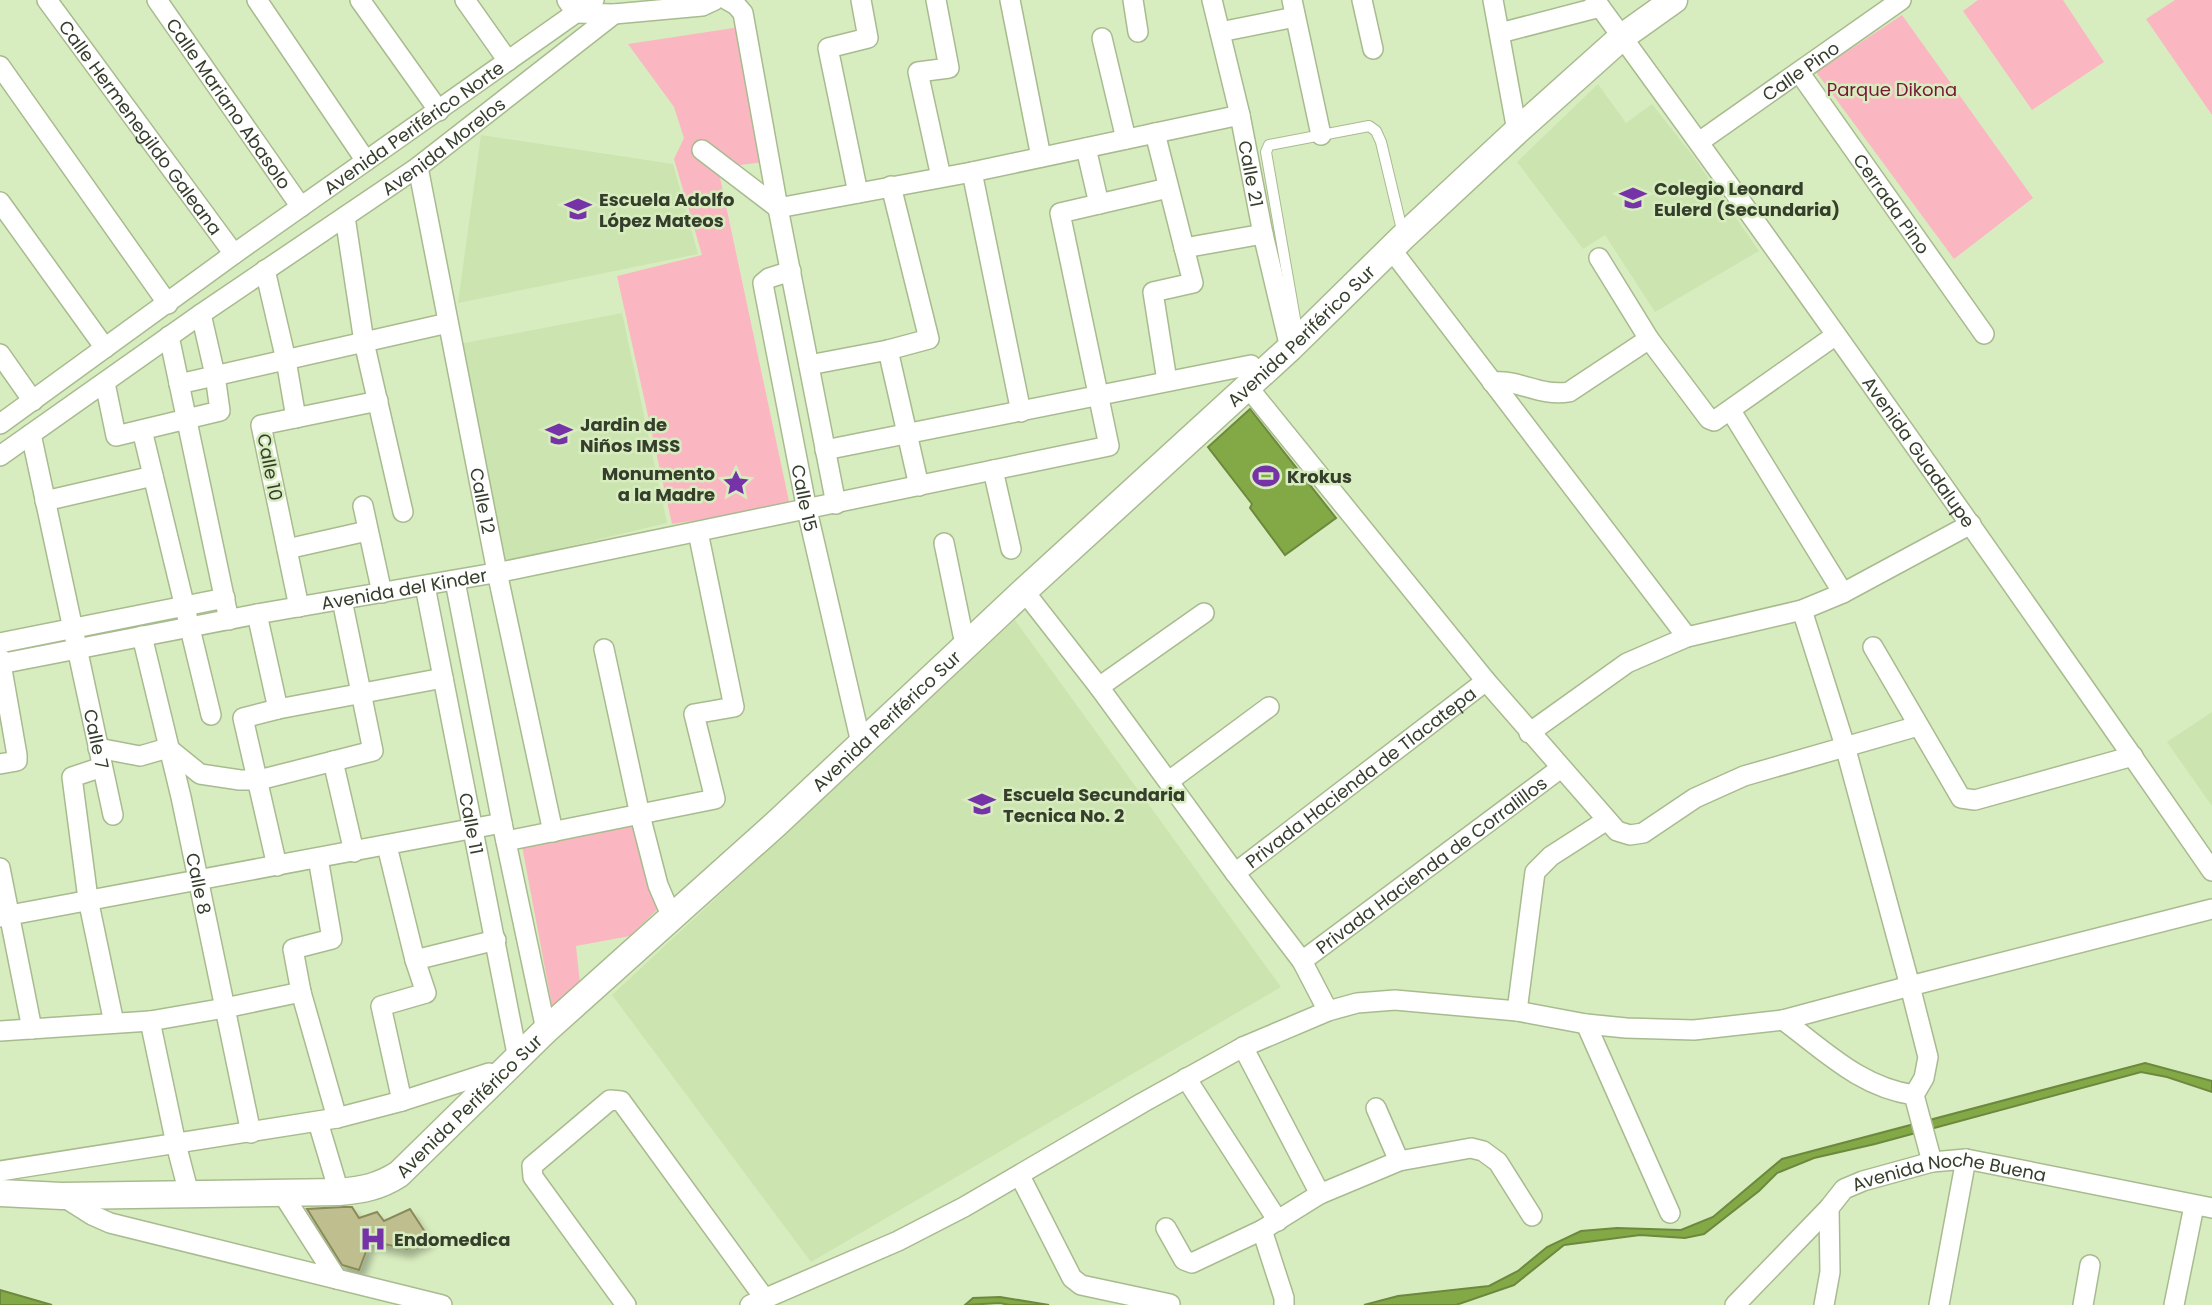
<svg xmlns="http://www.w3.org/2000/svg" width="2212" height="1305" viewBox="0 0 2212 1305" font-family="Poppins,sans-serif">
<defs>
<filter id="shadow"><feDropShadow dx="4.5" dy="8" stdDeviation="3.5" flood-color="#0004"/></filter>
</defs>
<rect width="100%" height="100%" fill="#d8edbf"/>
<g fill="#cce4af">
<polygon points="1598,84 1626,123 1652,104 1693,156 1759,251 1655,312 1605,235 1583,249 1517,162"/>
<polygon points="481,135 673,164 698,254 458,303"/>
<polygon points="622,313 667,523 495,564 454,345"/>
<polygon points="1015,620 1281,987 811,1262 612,995"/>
<polygon points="2212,712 2212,806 2167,742"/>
</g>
<g fill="#fab7c2">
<polygon points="1978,0 2063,0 2104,62 2032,110 1963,11"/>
<polygon points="2175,0 2212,0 2212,115 2146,19"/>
<polygon points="1902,15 2033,198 1954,259 1816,72"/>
<polygon points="740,27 764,162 718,168 790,506 672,524 617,276 702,255 674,159 684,138 674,107 628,44"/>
<polygon points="636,823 662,905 630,936 576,946 580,983 552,1006 522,846"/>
</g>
<g fill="#83a946" stroke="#6c893e" stroke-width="2">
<polygon points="1250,409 1336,518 1285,555 1250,508 1252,504 1208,447"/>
<polygon points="2145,1063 2212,1081 2212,1092 2167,1077 2141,1072 1875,1144 1814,1158 1777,1173 1759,1191 1704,1234 1685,1238 1640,1235 1564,1245 1514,1285 1456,1305 1364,1305 1398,1296 1489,1286 1518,1271 1547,1247 1581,1231 1617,1228 1681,1230 1713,1217 1782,1159"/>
<polygon points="0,1290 52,1305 0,1305"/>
<polygon points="1000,1297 1049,1305 1009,1305 1000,1303 965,1305 973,1298"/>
</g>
<polygon fill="#bebe8e" stroke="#89895b" stroke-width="2" filter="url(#shadow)" points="343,1207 352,1207 359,1218 377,1212 384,1221 410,1209 429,1238 407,1249 370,1241 359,1270 342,1265 307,1209"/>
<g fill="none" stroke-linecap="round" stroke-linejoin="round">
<g stroke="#a8bb8f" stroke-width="12">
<polyline id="lane" points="1298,336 1266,152 1269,145 1369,126 1376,131 1381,142 1403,234"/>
</g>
<g stroke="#a8bb8f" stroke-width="22">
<g id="street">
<path id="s1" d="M47,0L234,254"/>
<path id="s2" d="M157,0L301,207"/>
<polyline points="257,0 366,161"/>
<polyline points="360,0 439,111"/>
<polyline points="465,0 508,61"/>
<polyline points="567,0 576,13 614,14 702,6 715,0"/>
<polyline points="727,0 736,5 743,13 778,208 836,504"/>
<polyline points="936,0 949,68 918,72 941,177"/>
<polyline points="1010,0 1041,157"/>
<polyline points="1133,0 1138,32"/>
<path id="s3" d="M1212,0L1240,115L1263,234L1290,348"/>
<polyline points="1292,0 1321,135"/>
<polyline points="1362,0 1373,49"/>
<polyline points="1493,0 1517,131"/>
<path id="s4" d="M1595,0C1805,287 2009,578 2212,871"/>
<polyline points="1220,32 1295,17"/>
<polyline points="1500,33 1600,7"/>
<polyline points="1102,38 1126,139"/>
<polyline points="0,66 168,304"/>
<path id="s5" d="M1799,72L1984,334"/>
<polyline points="1155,133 1193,283 1153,292 1167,381"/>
<path id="s6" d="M1699,142L1901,0"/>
<polyline points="1086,148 1099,204"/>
<polyline points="702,150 778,208 972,172 1240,115"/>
<path id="s7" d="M418,167L497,572L553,832"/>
<polyline points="972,172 1021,412"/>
<polyline points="858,193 828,48 868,38 861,0"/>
<polyline points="0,202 105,348"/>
<polyline points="345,217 364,342 403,512"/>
<polyline points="1184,248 1263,234"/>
<polyline points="1391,249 1687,637"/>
<polyline points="1599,258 1649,339"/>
<polyline points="265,270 286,360 296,418"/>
<path id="s8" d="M791,271L769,278L763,283L764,289L807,510L861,743"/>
<polyline points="169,336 229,620"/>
<polyline points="888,350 919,486"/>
<polyline points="0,354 33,401"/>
<polyline points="809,365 888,350 929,339 891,186"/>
<path d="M1492,382C1520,379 1539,397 1569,392L1649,339L1709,419L1714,421L1836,335"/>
<polyline points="105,383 116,436 220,411 215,375 201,314"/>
<polyline points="179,384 448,323"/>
<polyline points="1247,386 1486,681 1617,831 1630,835 1643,833 1695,798 1744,776 1918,726"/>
<polyline points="1731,411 1843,593"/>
<path id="s9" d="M0,424L234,254L594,0"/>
<polyline points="142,430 211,715"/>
<path id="s10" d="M31,434L113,815"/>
<polyline points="825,450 1251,365"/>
<path id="s11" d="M0,456L201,314L418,167L614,14"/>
<polyline points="993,470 1011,549"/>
<polyline points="45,501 153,476"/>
<polyline points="363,506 382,593"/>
<polyline points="944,543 963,635"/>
<polyline points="287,549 367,531"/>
<polyline points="455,581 502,823 546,1030"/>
<path id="s12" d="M425,586L518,1059"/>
<polyline points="1024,591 1099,687 1235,873 1302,961 1328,1011"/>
<polyline points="299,607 261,425 378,401"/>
<polyline points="257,614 278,709"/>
<path id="s13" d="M142,636L181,797L251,1133"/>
<polyline points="0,643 225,598"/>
<polyline points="1873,647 1961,798 1975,800 2133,756"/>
<polyline points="604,649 640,815 658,885 667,906"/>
<polyline points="0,658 17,755 17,761 0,764"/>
<path id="s14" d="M0,664L257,614L506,571L1109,446L1060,213L1168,188"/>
<polyline points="1099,687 1204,613"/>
<polyline points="1529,733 1627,663 1687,637 1802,610 1843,593 1971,524"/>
<polyline points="98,748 140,756 168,748 200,774 240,780 259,780 373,751 342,600"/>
<polyline points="333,761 354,852"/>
<polyline points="102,767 72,777 88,899 114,1023"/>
<polyline points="1169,781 1269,707"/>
<polyline points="506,841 715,799 694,714 734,707 698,532"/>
<polyline points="387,846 415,960 426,993 381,1006 402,1101"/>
<polyline points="318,858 332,939 293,949 301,992 337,1118"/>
<polyline points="277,866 243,718 278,709 443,678"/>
<polyline points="0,868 32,1029"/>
<path id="s15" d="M1235,873L1486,681"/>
<polyline points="0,917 502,823"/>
<polyline points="415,960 496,940"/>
<path id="s16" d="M1302,961L1561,768"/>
<polyline points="1517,1011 1535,872 1551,856 1607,820"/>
<polyline points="1783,1020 1910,986 1845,746 1802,610"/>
<polyline points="150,1021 176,1144 189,1194"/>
<polyline points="1586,1024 1670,1213"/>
<polyline points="0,1031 150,1021 225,1008 301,992"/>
<polyline points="1243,1047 1320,1194"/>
<polyline points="1186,1078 1278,1221"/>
<polyline points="1914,1095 1924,1078 1928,1057 1910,986 2212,909"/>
<polyline points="1376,1108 1399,1161"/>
<polyline points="318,1122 339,1192"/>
<polyline points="0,1171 337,1118 402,1101 489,1073 499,1077"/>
<polyline points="1020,1176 1072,1278 1081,1285 1170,1304"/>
<polyline points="282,1193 337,1279"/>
<polyline points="62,1196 92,1215 110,1223 442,1305"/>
<polyline points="1166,1228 1184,1260 1192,1263 1262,1230 1320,1194 1399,1161 1471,1148 1483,1151 1498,1162 1532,1216"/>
<polyline points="1262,1230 1284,1298 1284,1305"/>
<polyline points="626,1305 533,1177 532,1166 610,1100 621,1101 765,1299"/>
<path d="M750,1305L898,1241L964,1207L1142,1103L1243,1047L1328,1011L1357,1003L1395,1000L1517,1011L1586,1024L1626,1028L1694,1030L1783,1020C1825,1051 1860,1087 1914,1095L1932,1162"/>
<path id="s17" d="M1735,1305L1829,1208L1844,1189L1863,1181L1932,1162L1966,1159L2212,1208"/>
<polyline points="1824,1305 1830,1272 1829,1208"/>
<polyline points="1939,1305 1966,1159"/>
<polyline points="2083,1305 2090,1265"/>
<polyline points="2174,1305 2194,1206"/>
</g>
</g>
<g stroke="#a8bb8f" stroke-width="29">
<g id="secondary">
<path id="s18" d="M0,1193L62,1196L339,1192C362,1190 379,1187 399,1174L546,1030L777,823L1024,591L1290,348L1403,237L1517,131L1622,37L1674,0"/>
</g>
</g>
<use href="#lane" stroke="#fff" stroke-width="10"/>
<use href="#street" stroke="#fff" stroke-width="19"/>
<use href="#secondary" stroke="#fff" stroke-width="26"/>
</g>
<defs>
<g id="school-bare" transform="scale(2.1)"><path d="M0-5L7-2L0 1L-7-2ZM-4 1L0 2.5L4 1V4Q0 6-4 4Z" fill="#7633a7" stroke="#d8edbf" stroke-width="2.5" paint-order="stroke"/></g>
<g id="stadium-bare" transform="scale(2.1)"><path d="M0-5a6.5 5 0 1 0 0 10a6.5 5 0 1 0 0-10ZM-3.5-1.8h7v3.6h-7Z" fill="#7633a7" stroke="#d8edbf" stroke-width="2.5" paint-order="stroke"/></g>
<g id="sight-bare" transform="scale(2.1)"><path d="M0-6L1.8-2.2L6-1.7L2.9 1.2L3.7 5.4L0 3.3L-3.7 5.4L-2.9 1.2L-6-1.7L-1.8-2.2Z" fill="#7633a7" stroke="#d8edbf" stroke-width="2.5" paint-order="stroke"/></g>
<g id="hospital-bare" transform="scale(2.1)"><path d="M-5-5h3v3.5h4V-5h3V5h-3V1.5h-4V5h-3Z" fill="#7633a7" stroke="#d8edbf" stroke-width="2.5" paint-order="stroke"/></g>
</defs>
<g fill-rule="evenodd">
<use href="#school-bare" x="1633" y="198"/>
<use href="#school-bare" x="578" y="209"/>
<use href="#school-bare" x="559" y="434"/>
<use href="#stadium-bare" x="1266" y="476"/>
<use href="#sight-bare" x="736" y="483"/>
<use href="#school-bare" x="982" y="804"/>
<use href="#hospital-bare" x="373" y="1239"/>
</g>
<g text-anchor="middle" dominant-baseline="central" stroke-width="5" stroke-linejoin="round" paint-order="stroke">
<g font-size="18" fill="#353d2b" stroke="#d8edbf">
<text stroke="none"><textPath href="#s6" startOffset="124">Calle Pino</textPath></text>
<text stroke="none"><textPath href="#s2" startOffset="126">Calle Mariano Abasolo</textPath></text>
<text stroke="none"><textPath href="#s1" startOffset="158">Calle Hermenegildo Galeana</textPath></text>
<text stroke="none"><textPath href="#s9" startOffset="509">Avenida Periférico Norte</textPath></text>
<text stroke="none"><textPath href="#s11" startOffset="541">Avenida Morelos</textPath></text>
<text stroke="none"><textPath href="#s3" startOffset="178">Calle 21</textPath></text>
<text stroke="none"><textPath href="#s5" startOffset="161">Cerrada Pino</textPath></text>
<text stroke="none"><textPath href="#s18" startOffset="1634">Avenida Periférico Sur</textPath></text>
<text stroke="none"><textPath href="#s4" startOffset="556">Avenida Guadalupe</textPath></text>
<text transform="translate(270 467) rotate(79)">Calle 10</text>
<text stroke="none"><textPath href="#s8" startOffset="250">Calle 15</textPath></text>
<text stroke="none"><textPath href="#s7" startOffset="340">Calle 12</textPath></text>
<text stroke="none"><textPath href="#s14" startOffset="411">Avenida del Kinder</textPath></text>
<text stroke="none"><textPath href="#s18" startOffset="1068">Avenida Periférico Sur</textPath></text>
<text stroke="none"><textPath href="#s10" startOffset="312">Calle 7</textPath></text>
<text stroke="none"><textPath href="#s15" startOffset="158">Privada Hacienda de Tlacatepa</textPath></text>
<text stroke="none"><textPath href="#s12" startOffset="242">Calle 11</textPath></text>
<text stroke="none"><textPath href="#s16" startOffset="161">Privada Hacienda de Corralillos</textPath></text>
<text stroke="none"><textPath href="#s13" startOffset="254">Calle 8</textPath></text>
<text stroke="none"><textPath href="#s18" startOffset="500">Avenida Periférico Sur</textPath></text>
<text stroke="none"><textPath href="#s17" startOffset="268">Avenida Noche Buena</textPath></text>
</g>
<g font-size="18" fill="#771635" stroke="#d8edbf">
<text x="1892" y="89">Parque Dikona</text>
</g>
<g font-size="18" font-weight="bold" fill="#353d2b" stroke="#d8edbf" text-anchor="start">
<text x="1654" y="188">Colegio Leonard<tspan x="1654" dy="21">Eulerd (Secundaria)</tspan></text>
<text x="599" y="199">Escuela Adolfo<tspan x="599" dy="21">López Mateos</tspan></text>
<text x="580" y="424">Jardin de<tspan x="580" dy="21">Niños IMSS</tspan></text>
<text x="715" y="473" text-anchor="end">Monumento<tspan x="715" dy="21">a la Madre</tspan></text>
<text x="1287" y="476">Krokus</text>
<text x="1003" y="794">Escuela Secundaria<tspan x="1003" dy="21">Tecnica No. 2</tspan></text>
<text x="394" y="1239">Endomedica</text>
</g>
</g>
</svg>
